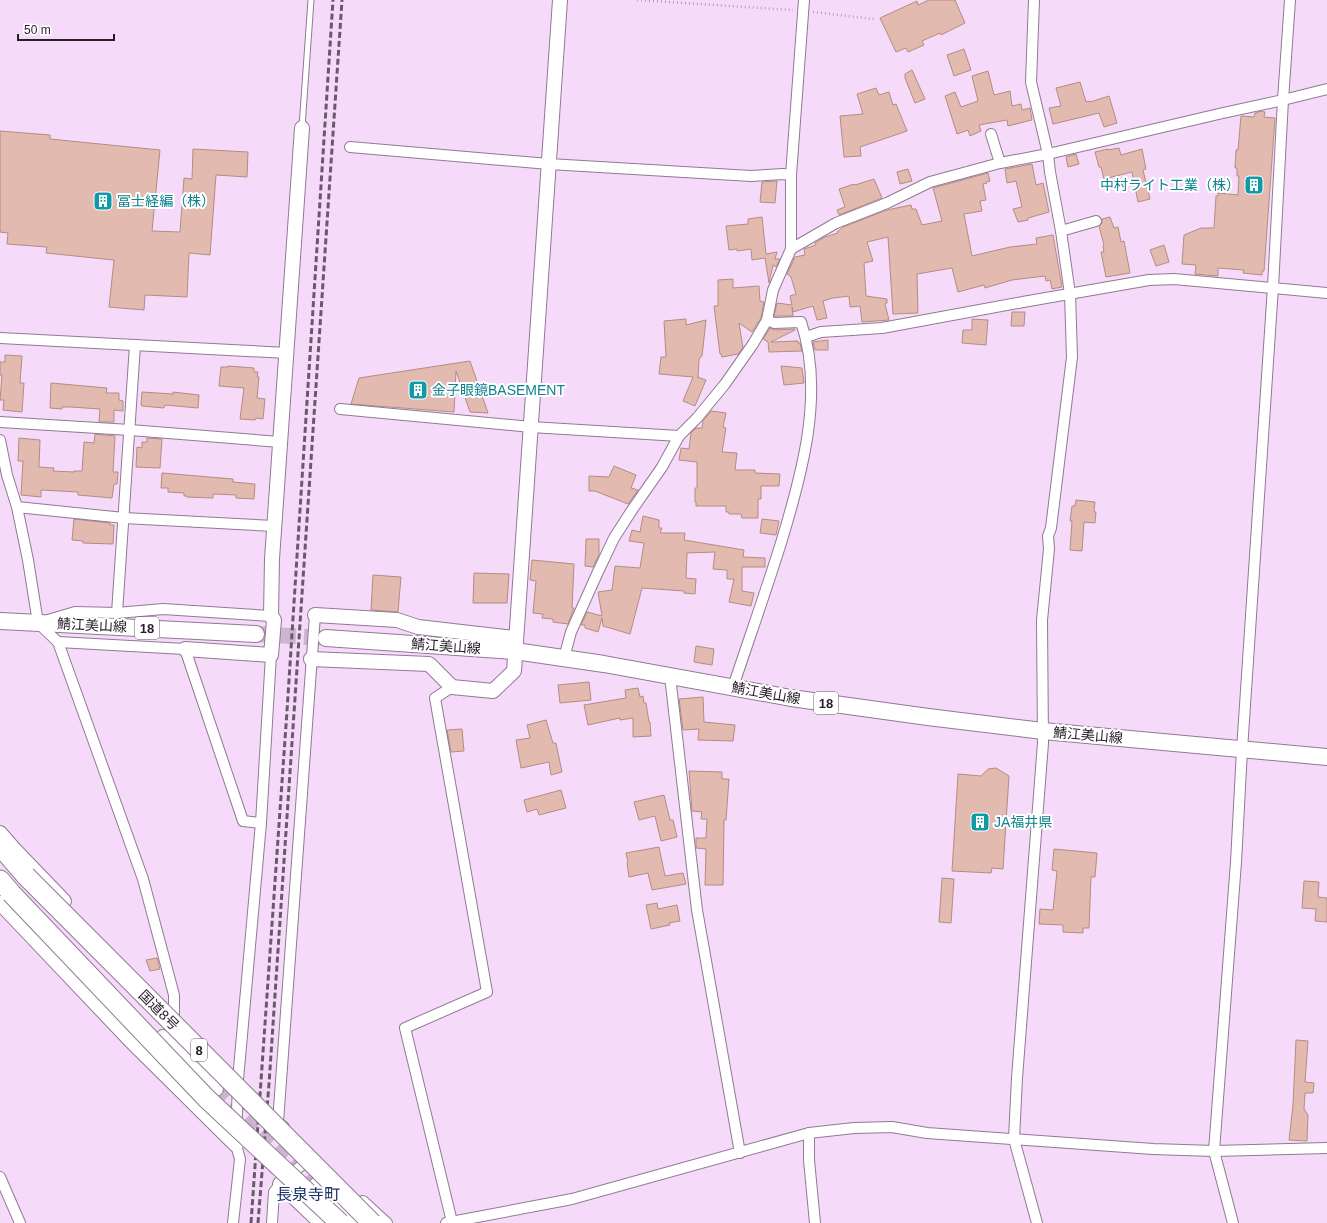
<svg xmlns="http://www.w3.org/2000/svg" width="1327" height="1223" viewBox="0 0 1327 1223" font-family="Arial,'Noto Sans JP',sans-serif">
<rect width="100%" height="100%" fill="#f5dbf9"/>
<g fill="#e2bab0" stroke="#b38c82">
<polygon points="929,0 955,0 965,23 941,35 940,33 922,41 924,45 908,52 906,48 896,52 880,18 917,1 918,5"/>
<polygon points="964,49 971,70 954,76 947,55"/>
<polygon points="912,70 925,99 915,103 905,78 905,74"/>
<polygon points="988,71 994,95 1010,91 1012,106 1021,104 1022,110 1030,108 1032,120 1008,126 1007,120 979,125 981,131 970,136 968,130 957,134 945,96 955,92 961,107 978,101 972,76"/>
<polygon points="1080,82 1086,102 1090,101 1090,102 1109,96 1117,123 1104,127 1099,113 1053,124 1049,108 1061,106 1056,88"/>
<polygon points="876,88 879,95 889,92 893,105 896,104 907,131 860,147 861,156 844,157 840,116 863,114 857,94"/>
<polygon points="1261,111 1265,112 1264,117 1275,118 1264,271 1262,271 1262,275 1243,273 1244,270 1218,268 1218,276 1195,274 1196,265 1182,264 1184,235 1201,228 1214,228 1216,196 1218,196 1218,193 1238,195 1239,176 1237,176 1237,168 1235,168 1236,150 1238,150 1241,116 1254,117 1255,113"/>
<polygon points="0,131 50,135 50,139 160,150 152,231 180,232 184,178 192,179 193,149 248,152 247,177 216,175 210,255 189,253 187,297 145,295 144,310 109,307 114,260 46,253 47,247 7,244 8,233 0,232"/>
<polygon points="1119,148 1121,155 1142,149 1146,169 1143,170 1150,199 1138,202 1132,172 1104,179 1101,167 1099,167 1095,152 1108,149 1108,150"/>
<polygon points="1076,154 1079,164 1068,167 1066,157"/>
<polygon points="1032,164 1036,185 1043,183 1049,212 1028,218 1028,220 1018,222 1013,209 1022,207 1016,181 1007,183 1005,169"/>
<polygon points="908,169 912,181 900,184 897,172"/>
<polygon points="988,173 990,181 986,182 987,183 983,184 986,200 980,201 982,211 964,214 972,256 1010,247 1037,244 1036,238 1053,235 1062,287 1052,289 1050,280 1046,281 1045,276 1012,280 985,288 984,285 958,292 952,268 917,274 918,313 893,314 888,237 867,242 873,261 864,263 866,296 887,299 887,303 885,304 889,320 862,322 860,306 850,307 849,296 833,298 823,301 827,318 817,320 813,306 793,312 792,307 793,316 774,316 777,303 792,305 790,296 796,294 791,277 787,274 795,257 805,255 804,249 816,245 815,243 825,237 838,233 837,232 843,227 887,210 911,205 912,209 916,209 922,225 942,221 933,188"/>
<polygon points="874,179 882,198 839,215 837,210 845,207 839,189 854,184 855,185"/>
<polygon points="777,181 775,203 760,202 762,182"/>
<polygon points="762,217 766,254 777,252 775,259 780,259 776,267 773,265 769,283 765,258 752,260 751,249 737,251 737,249 729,250 726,226 748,224 748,219"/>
<polygon points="1110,217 1114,228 1118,227 1121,242 1124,241 1130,273 1106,277 1101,252 1104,252 1103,246 1104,245 1099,226 1102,223 1102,219"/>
<polygon points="1164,245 1169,262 1156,266 1150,250"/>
<polygon points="733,279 733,288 759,286 760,301 764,302 761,318 752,332 739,323 743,348 738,354 722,357 721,354 720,354 714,306 718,306 718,280"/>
<polygon points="1012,312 1025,312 1024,326 1011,326"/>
<polygon points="686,319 686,325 706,320 702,356 701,356 699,360 698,377 697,377 706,380 695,406 683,401 693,377 659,374 661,357 666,357 664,321"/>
<polygon points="972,319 988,320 986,345 962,343 963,330 972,330"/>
<polygon points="770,328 774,330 795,329 795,330 771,342 798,341 798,343 800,343 802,351 769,352 768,342 763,339"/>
<polygon points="828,340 828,350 815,350 813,342"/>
<polygon points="5,355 22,356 20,383 24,383 22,412 3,410 4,400 0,400 2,375 0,375 0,362 5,362"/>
<polygon points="470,361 488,413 470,412 456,371 454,412 351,404 359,378"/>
<polygon points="228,366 254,368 254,372 258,372 257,377 259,377 257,398 265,399 263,419 256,418 255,420 240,419 244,388 219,386 221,367 228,367"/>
<polygon points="781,366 802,368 804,383 784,385"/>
<polygon points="51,383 107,388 106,393 119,393 119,400 123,401 123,411 114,410 114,422 99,422 100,409 70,407 62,407 62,409 50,408"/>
<polygon points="142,392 173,394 173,392 199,395 198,408 165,405 164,408 142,406 141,405"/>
<polygon points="711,411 726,413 723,427 726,428 722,452 737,453 735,470 755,470 755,473 780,474 779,486 761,486 761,499 758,499 758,518 742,518 741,514 729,514 729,512 726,512 726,506 696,506 696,502 695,502 695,488 697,488 697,462 679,460 681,448 689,449 691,433 696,428 702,428 703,421"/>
<polygon points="95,434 115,436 113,472 118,472 117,484 114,484 112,498 78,495 78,492 41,490 41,497 21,495 23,461 18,461 19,438 40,440 39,467 54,468 53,471 74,472 74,471 82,471 84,442 94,443"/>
<polygon points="147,438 162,439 160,468 136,467 137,447 142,448 142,442 147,442"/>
<polygon points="614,466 636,475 631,488 638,490 628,504 595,491 589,491 589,476 609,477"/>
<polygon points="162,473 233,479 233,482 255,484 254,499 236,498 236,495 213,494 213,498 187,497 187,496 184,496 184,493 168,492 168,488 161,488"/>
<polygon points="1076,500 1095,502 1094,512 1096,512 1095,523 1084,522 1082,551 1070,550 1072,521 1070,521 1072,506 1075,506"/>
<polygon points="643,516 659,520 659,528 662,528 660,533 685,533 684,540 744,550 743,557 765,558 765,567 742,567 742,591 754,593 751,606 729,602 734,579 727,579 727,570 713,569 715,552 687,553 686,578 696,579 695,594 684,593 684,591 642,588 630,634 603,626 602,618 598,632 585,628 585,625 581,625 587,612 602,616 598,592 612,590 615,566 640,568 644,543 629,541 632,530 640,532"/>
<polygon points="74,519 110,523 110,525 114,525 113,544 83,543 83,541 72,540"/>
<polygon points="762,519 779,521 776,535 760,533"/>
<polygon points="586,539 599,539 599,555 593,567 585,566"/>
<polygon points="532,560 574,564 572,608 574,608 568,624 553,622 553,619 542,618 543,614 533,613 536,581 530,580"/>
<polygon points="474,573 509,574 507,603 473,603"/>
<polygon points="373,575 401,577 398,612 371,610"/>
<polygon points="696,646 714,649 712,665 694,662"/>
<polygon points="589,682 591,700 560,703 558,685"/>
<polygon points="638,688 640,697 643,696 644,703 646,703 649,722 650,722 651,736 633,737 633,718 620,720 620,718 615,719 588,725 584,705 626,698 625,690"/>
<polygon points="703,697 704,722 735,725 733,741 698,740 699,729 683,730 679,699"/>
<polygon points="546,720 553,743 556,743 562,772 551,775 549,762 521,768 516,740 530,738 527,725"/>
<polygon points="462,729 464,751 451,752 447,730"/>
<polygon points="996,768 1009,776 1003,869 992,868 991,873 952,871 958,774 981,776 988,769"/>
<polygon points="689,771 722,772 722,779 729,779 726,820 724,820 723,885 705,885 706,849 696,848 696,838 706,838 707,819 701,819 702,812 692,811"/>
<polygon points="561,790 566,808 539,815 537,809 527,812 524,800"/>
<polygon points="664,795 670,820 673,820 677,837 661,841 655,816 639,820 634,802"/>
<polygon points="659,847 665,876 683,873 686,884 652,890 648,873 629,877 627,863 628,862 626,853"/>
<polygon points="1054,849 1097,853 1095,877 1091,877 1089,928 1083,928 1083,933 1063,932 1063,925 1039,924 1040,909 1053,910 1057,871 1052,870"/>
<polygon points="942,878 954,879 951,923 939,922"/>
<polygon points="1304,881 1319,882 1318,897 1327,898 1327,922 1315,921 1316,909 1302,908"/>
<polygon points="657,903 658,909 677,905 680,921 669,923 670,925 651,929 646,905"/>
<polygon points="157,958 160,969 150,971 146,960"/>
<polygon points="1296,1040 1308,1041 1305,1082 1314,1083 1313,1093 1305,1093 1304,1109 1308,1115 1307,1141 1289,1140 1293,1105"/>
</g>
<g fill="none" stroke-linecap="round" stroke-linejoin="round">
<polyline stroke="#ccb5cf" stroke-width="14" stroke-dasharray="14 7" stroke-linecap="butt" points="216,1089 316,1185"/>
<polyline stroke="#ccb5cf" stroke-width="16" stroke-dasharray="16 8" stroke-linecap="butt" points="256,634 326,638"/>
<g stroke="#917994" stroke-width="7">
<polyline id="lane" points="302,127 311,0"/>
</g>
<g stroke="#917994" stroke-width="12">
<g id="street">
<polyline points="1034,0 1031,82 1048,154 1050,172 1061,231 1070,294 1072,357 1051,528 1048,536 1049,549 1042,620 1043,743 1017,1078 1014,1139 1037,1223"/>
<polyline points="991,134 1000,163"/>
<polyline points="350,147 549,164 751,176 783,174 791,175"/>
<polyline points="1061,231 1096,221"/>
<polyline points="791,249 836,223 887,203 930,182 1000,163 1048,154 1223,113 1283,100 1327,89"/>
<polyline points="806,337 821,332 882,328 1023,302 1149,280 1174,279 1327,293"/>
<polyline points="0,338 287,353"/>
<polyline points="340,409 531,427 679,436"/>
<polyline points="0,422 130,430 280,442"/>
<polyline points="0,440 7,475 17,507 28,560 38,623 58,642 143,879 174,995 174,1016 170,1023"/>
<polyline points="17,507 124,518 274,526"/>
<polyline points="117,613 135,345"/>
<polyline points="48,620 75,612 117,613 163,609 271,616"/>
<polyline points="58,642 185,649 243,821 261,823"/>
<polyline points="564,658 571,632 597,574 614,538 632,510 662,467 679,436 697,418 725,384 753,344 767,320 773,290 791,249 791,175 804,0"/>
<polyline points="670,676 697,910 740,1153"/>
<path d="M733,687C749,639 766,591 781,543C802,474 825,392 801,322L774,323L767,320"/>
<polyline points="284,1127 278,1122 315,615"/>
<polyline points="809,1133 809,1160 815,1223"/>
<polyline points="0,1177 20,1223"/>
<polyline points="363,1201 387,1223"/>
<polyline points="452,1222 405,1028 487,992 435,698 452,687"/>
<polyline points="233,1223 240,1159 236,1145 238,1080 261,823 271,655"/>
<polyline points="272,1223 274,1192 280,1184 311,1157"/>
<polyline points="446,1223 572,1199 809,1133 854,1128 892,1127 927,1133 1153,1149 1214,1151 1327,1148"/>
<polyline points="1233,1223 1214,1151 1236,862 1242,750 1273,287 1283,100 1290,0"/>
</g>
</g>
<g stroke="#917994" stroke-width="16">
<g id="secondary">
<polyline points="315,615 397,620 418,627 515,638"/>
<polyline points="185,649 271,655 274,620 271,616 272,559 302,128"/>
<polyline points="311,659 429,664 452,687 493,691 514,671 560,0"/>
<polyline points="0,833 13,848 64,901"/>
<polyline points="0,903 130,1040 236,1145"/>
<polyline points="163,1037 216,1089"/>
<polyline points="280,1184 321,1223"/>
<polyline points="316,1185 356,1223"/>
</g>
</g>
<g stroke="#917994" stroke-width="18">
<g id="primary">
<polyline points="0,621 256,634"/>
<polyline points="326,638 515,651 604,664 791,698 928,717 1043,731 1327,757"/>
</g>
</g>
<g stroke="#917994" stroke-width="21">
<g id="highway">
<polyline points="0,846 26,876"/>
<polyline points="0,880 11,893"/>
</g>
</g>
<g stroke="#b39fb6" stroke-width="2.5" stroke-dasharray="1 3" stroke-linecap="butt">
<polyline points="637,0 793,10"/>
<polyline points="813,12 874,19"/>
</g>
<use href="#lane" stroke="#fff" stroke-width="5"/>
<use href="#street" stroke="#fff" stroke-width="10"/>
<use href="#secondary" stroke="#fff" stroke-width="14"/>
<use href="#primary" stroke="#fff" stroke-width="16"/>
<use href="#highway" stroke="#fff" stroke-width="19"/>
<g stroke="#695a6b" stroke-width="3" stroke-dasharray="6 3" stroke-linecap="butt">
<polyline points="251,1223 287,711 333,0"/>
<polyline points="258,1223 269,1084 342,0"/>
</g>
<g stroke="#917994" stroke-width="21" stroke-linecap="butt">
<g id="highway-bridge">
<polyline points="26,876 372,1223"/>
<polyline points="11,893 207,1099 340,1223"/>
</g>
</g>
<use href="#highway-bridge" stroke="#fff" stroke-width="19"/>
</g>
<defs>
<g id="building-square" transform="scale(1)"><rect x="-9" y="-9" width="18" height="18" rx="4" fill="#0f9aa8" stroke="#fff"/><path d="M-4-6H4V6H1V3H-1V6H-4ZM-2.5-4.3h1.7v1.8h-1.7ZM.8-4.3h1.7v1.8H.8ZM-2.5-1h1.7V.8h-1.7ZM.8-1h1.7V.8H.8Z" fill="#fff"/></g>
</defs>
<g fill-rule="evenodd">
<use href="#building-square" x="1254" y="185"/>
<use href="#building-square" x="103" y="201"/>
<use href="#building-square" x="418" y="390"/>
<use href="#building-square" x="980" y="822"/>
</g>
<g text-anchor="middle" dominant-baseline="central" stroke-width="4" stroke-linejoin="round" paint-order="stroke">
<g fill="#fff" stroke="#676168" stroke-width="1">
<rect x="135" y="617" width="24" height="22" rx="3"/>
<rect x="814" y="692" width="24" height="22" rx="3"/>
<rect x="191" y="1039" width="16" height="22" rx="3"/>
</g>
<g font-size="13" font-weight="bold" fill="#261d27">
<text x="147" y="628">18</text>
<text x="826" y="703">18</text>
<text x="199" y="1050">8</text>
</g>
<g font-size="14" fill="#0d838f" stroke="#fff" text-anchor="start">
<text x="1240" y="185" text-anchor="end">中村ライト工業（株）</text>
<text x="117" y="201">冨士経編（株）</text>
<text x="432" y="390">金子眼鏡BASEMENT</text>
<text x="994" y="822">JA福井県</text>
</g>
<g font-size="14" fill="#261d27" stroke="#fff">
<text transform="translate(92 625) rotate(3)">鯖江美山線</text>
<text transform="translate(446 646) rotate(4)">鯖江美山線</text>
<text transform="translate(766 693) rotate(10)">鯖江美山線</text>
<text transform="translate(1088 735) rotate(5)">鯖江美山線</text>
<text transform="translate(159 1010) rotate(45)">国道8号</text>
</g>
<g font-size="16" fill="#1b3369" stroke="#fff">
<text x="308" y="1194">長泉寺町</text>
</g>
</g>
<path d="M18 34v6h96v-6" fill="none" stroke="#261d27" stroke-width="2"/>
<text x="24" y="34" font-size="12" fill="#261d27" stroke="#ffffff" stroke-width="3" paint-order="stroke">50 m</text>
</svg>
